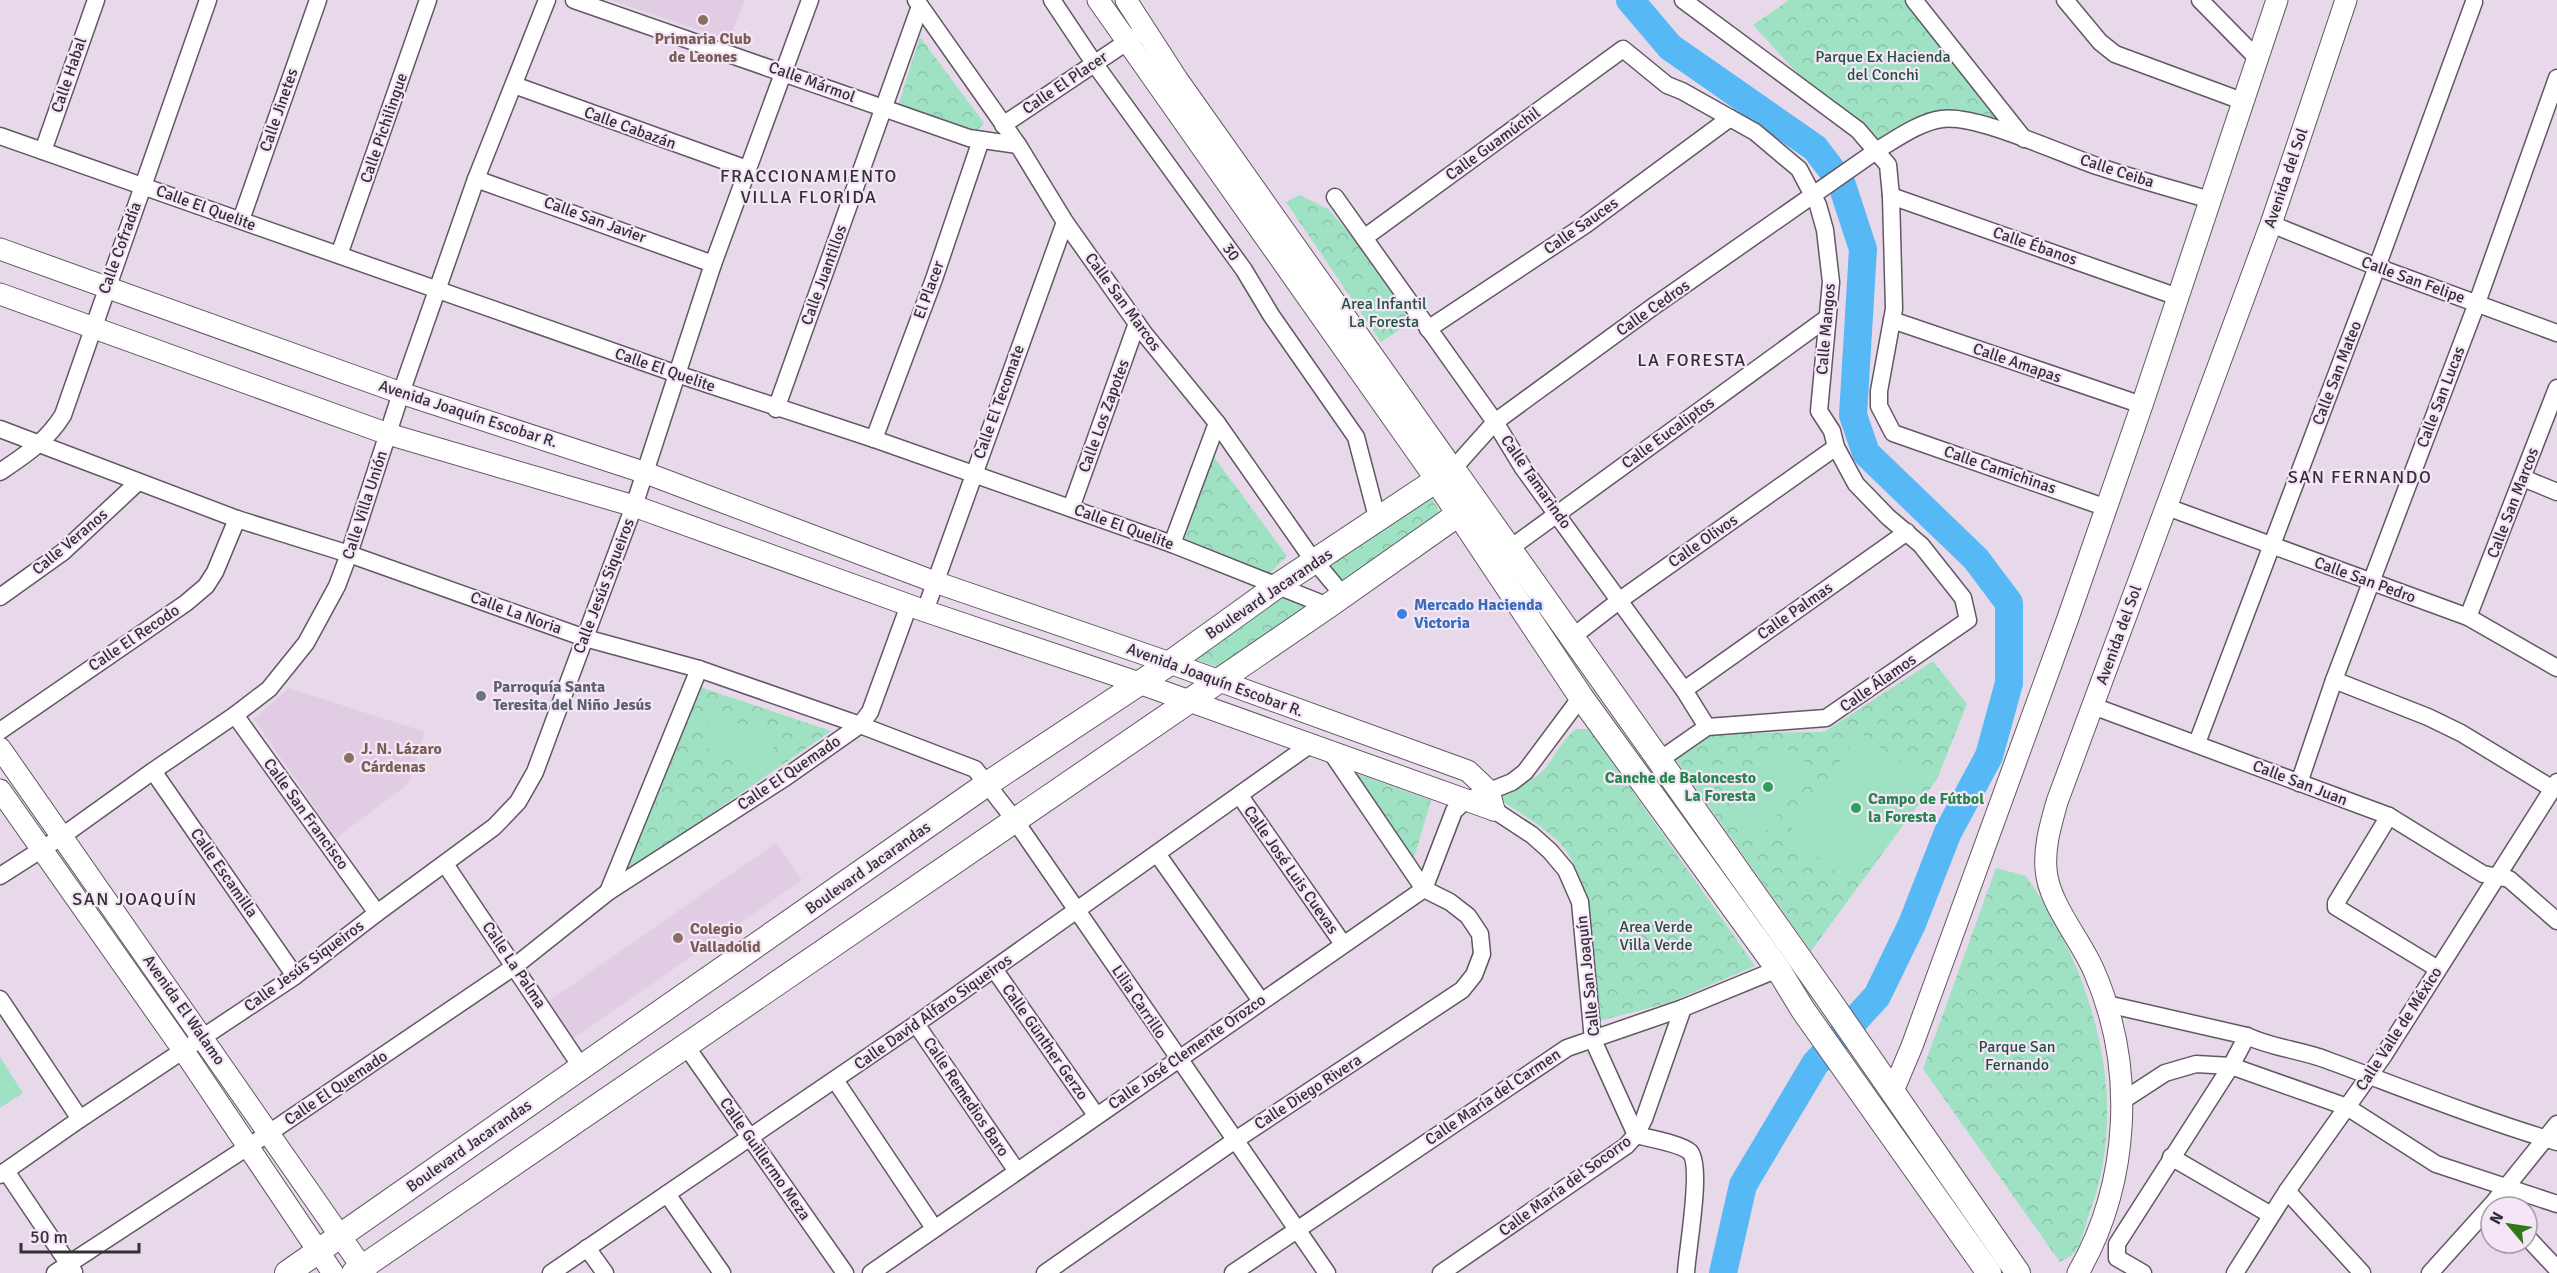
<svg xmlns="http://www.w3.org/2000/svg" width="2557" height="1273" viewBox="0 0 2557 1273" font-family="Signika,sans-serif">
<defs>
<pattern id="park-crowns" width="20" height="18" patternUnits="userSpaceOnUse" patternTransform="scale(1.5)"><rect width="20" height="18" fill="#9fe2c3"/><path d="M2 6a3 3 0 1 1 6 0M12 15a3 3 0 1 1 6 0" fill="none" stroke="#8ac2a8"/></pattern>
</defs>
<rect width="100%" height="100%" fill="#e7d9ea"/>
<g fill="#e0cce3">
<polygon points="610,0 745,0 729,40"/>
<polygon points="289,688 425,732 408,784 336,838 254,719"/>
<polygon points="776,843 802,880 571,1040 546,1003"/>
</g>
<g fill="url(#park-crowns)">
<polygon points="1789,0 1914,0 2024,140 1954,119 1873,147 1829,108 1753,25"/>
<polygon points="920,37 984,123 974,134 898,106"/>
<polygon points="1299,195 1328,209 1354,238 1413,321 1381,342 1286,202"/>
<polygon points="1214,457 1287,556 1270,573 1184,540"/>
<polygon points="1431,496 1441,515 1344,581 1326,564"/>
<polygon points="1280,597 1309,608 1218,667 1190,658"/>
<polygon points="1933,661 1967,704 1937,779 1811,951 1676,760 1709,733 1824,732"/>
<polygon points="700,687 831,731 624,874"/>
<path d="M1576,729H1589L1755,966L1668,1003L1599,1021C1594,971 1596,887 1563,847C1548,829 1517,811 1497,798C1514,788 1534,782 1546,767C1557,753 1562,740 1576,729Z"/>
<polygon points="1332,765 1431,800 1410,872"/>
<path d="M1996,868L2026,876C2092,971 2131,1097 2091,1209C2086,1221 2083,1241 2075,1252C2072,1256 2065,1259 2060,1262L1923,1069Z"/>
</g>
<g fill="#9fe2c3">
<polygon points="711,715 778,737 763,768 700,745"/>
<polygon points="1860,733 1926,780 1853,882 1787,836"/>
<polygon points="1774,740 1810,765 1763,835 1726,810"/>
<polygon points="0,1057 23,1093 0,1108"/>
</g>
<g fill="none" stroke-linecap="round" stroke-linejoin="round">
<polyline stroke="#56b9f6" stroke-width="28" points="1630,0 1670,47 1815,148 1841,182 1863,249 1853,415 1866,453 1976,559 2009,603 2009,683 1989,756 1948,832 1912,924 1877,996 1815,1064 1743,1185 1723,1273"/>
<g stroke="#635765" stroke-width="19">
<g id="minor">
<polyline points="574,0 969,138 1018,145"/>
<polyline points="916,0 1018,145 1065,222 1143,332 1217,423 1308,553 1343,595"/>
<polyline points="1052,0 1094,63 1244,270 1271,315 1356,437 1378,521"/>
<polyline points="1683,0 1858,130 1888,165 1891,196 1894,309 1879,391 1879,406 1893,433 2107,508"/>
<polyline points="1914,0 2024,139"/>
<polyline points="2065,0 2100,42 2115,54 2242,101"/>
<polyline points="2200,0 2256,57"/>
<polyline points="514,85 747,169"/>
<polyline points="1003,125 1137,35"/>
<polyline points="0,136 677,374 874,439 1172,544 1328,606"/>
<polyline points="43,151 96,0"/>
<polyline points="476,179 713,264"/>
<polyline points="1891,196 2178,297"/>
<polyline points="1335,197 1495,422 1523,468 1684,690 1707,727"/>
<polyline points="241,220 318,0"/>
<polyline points="2271,224 2377,267 2557,333"/>
<polyline points="1364,238 1623,49 1667,85 1682,91 1755,132 1799,169 1818,205 1825,230 1831,282 1819,411 1832,431 1836,447 1856,484 1888,517 1921,545 1963,598 1968,620 1826,718 1707,727"/>
<polyline points="339,255 428,0"/>
<polyline points="1892,320 2142,405"/>
<polyline points="1428,329 1585,225 1730,118"/>
<polyline points="776,409 920,6"/>
<polyline points="0,429 237,519 349,554 585,638 699,669 860,725 975,769 1014,819 1327,1273"/>
<polyline points="874,439 934,279 981,140"/>
<path d="M1453,469L1495,422L1654,306L1876,151C1896,139 1919,122 1942,119C1977,114 2063,155 2100,167C2136,179 2173,189 2210,200"/>
<path d="M0,472C25,455 47,441 63,415L208,0"/>
<polyline points="2523,478 2557,492"/>
<polyline points="2167,507 2468,617 2557,668"/>
<polyline points="1071,508 1137,323"/>
<polyline points="1172,544 1217,423"/>
<polyline points="1509,549 1827,318"/>
<polyline points="0,597 63,552 137,483"/>
<polyline points="925,611 1065,222"/>
<polyline points="2468,617 2557,388"/>
<polyline points="1571,638 1620,600 1836,447"/>
<polyline points="2334,680 2428,717 2461,733 2553,789"/>
<polyline points="1684,690 1907,532"/>
<polyline points="2093,706 2389,816 2483,874 2509,879 2557,921"/>
<polyline points="235,715 377,913"/>
<polyline points="0,731 186,603 206,586 215,572 237,519"/>
<polyline points="2197,743 2377,267 2474,2"/>
<polyline points="1658,761 1707,727"/>
<polyline points="153,771 295,976"/>
<polyline points="2299,783 2334,680 2477,303 2557,78"/>
<polyline points="1240,796 1343,944"/>
<path d="M1494,810L1532,835L1550,851L1566,870L1580,902L1593,1040L1636,1135C1648,1138 1682,1144 1690,1152C1703,1167 1687,1250 1686,1273"/>
<polyline points="2389,816 2336,903 2336,907 2438,969"/>
<polyline points="1158,855 1261,1001"/>
<polyline points="445,864 582,1068"/>
<polyline points="0,876 61,837 153,771 235,715 269,689 306,643 337,586 349,554 401,393 476,179 547,0"/>
<polyline points="608,892 699,669"/>
<polyline points="994,969 1096,1115"/>
<polyline points="0,999 80,1119"/>
<path d="M2107,1004L2247,1036C2272,1048 2301,1050 2327,1060C2403,1088 2479,1119 2557,1142"/>
<polyline points="916,1024 1016,1170"/>
<polyline points="686,1046 845,1273"/>
<polyline points="835,1080 934,1228"/>
<polyline points="2122,1101 2165,1073 2196,1064 2231,1066 2347,1107 2436,1164 2557,1204"/>
<polyline points="2171,1157 2271,1215"/>
<polyline points="6,1171 74,1272"/>
<polyline points="0,1175 80,1119 295,976 377,913 494,827 518,802 535,772 634,506 713,264 810,0"/>
<polyline points="2287,1191 2362,1273"/>
<polyline points="667,1194 722,1273"/>
<polyline points="2527,1237 2557,1269"/>
<polyline points="587,1248 605,1273"/>
<polyline points="55,1273 269,1133 515,966 608,892 786,777 860,725 870,712 909,605"/>
<polyline points="551,1273 916,1024 1311,744"/>
<polyline points="871,1273 1424,889 1454,811 1465,801 1512,782 1525,772 1581,697"/>
<polyline points="1045,1273 1234,1141 1462,990 1474,975 1482,954 1480,934 1468,916 1450,902 1424,889 1331,752"/>
<polyline points="1233,1273 1567,1048 1683,1008 1778,969"/>
<polyline points="1441,1273 1626,1146 1636,1135 1644,1119 1683,1008"/>
<polyline points="2143,1273 2117,1258 2117,1244 2231,1066 2247,1036"/>
<polyline points="2235,1273 2287,1191 2384,1055 2557,782"/>
<polyline points="2430,1273 2494,1202 2557,1124"/>
</g>
</g>
<g stroke="#635765" stroke-width="23">
<g id="tertiary">
<polyline points="1098,0 1437,481"/>
<polyline points="1126,0 1177,79 1453,469"/>
<polyline points="0,249 401,393 646,473 935,582 1170,663 1468,771 1489,791 1494,810"/>
<polyline points="0,294 388,434 634,506 925,611 1139,683 1494,810"/>
<polyline points="0,748 366,1273"/>
<polyline points="0,790 183,1050 333,1273"/>
<polyline points="1893,1091 1912,1046 2068,618 2142,405 2277,0"/>
<path d="M2078,1273C2130,1183 2136,1067 2094,971C2081,940 2048,903 2046,869C2044,846 2051,824 2057,802L2271,224L2346,0"/>
</g>
</g>
<g stroke="#635765" stroke-width="26">
<g id="secondary">
<polyline points="1437,481 1581,697 1778,969 1803,1010 1989,1273"/>
<polyline points="287,1273 987,784 1170,663 1277,586 1453,469 1827,997 2018,1273"/>
<polyline points="354,1273 1328,606 1460,513 1472,497"/>
</g>
</g>
<use href="#minor" stroke="#fff" stroke-width="16"/>
<use href="#tertiary" stroke="#fff" stroke-width="21"/>
<use href="#secondary" stroke="#fff" stroke-width="24"/>
</g>
<g fill="#8d6e63" stroke="#f4e6f7" stroke-width="2">
<circle cx="703" cy="20" r="6"/>
<circle cx="349" cy="758" r="6"/>
<circle cx="678" cy="938" r="6"/>
</g>
<circle fill="#3f7fe0" stroke="#f4e6f7" stroke-width="2" cx="1402" cy="614" r="6"/>
<circle fill="#6b7280" stroke="#f4e6f7" stroke-width="2" cx="481" cy="696" r="6"/>
<g fill="#2e9e5b" stroke="#f4e6f7" stroke-width="2">
<circle cx="1768" cy="787" r="6"/>
<circle cx="1856" cy="808" r="6"/>
</g>
<g text-anchor="middle" dominant-baseline="central" stroke-width="4.5" stroke-linejoin="round" paint-order="stroke">
<g font-size="16" font-weight="bold" fill="#785e54" stroke="#f4e6f7" text-anchor="start">
<text x="703" y="39" text-anchor="middle">Primaria Club<tspan x="703" dy="18">de Leones</tspan></text>
<text x="361" y="749">J. N. Lázaro<tspan x="361" dy="18">Cárdenas</tspan></text>
<text x="690" y="929">Colegio<tspan x="690" dy="18">Valladolid</tspan></text>
</g>
<g font-size="16" fill="#21513e" stroke="#f4e6f7">
<text x="1883" y="57">Parque Ex Hacienda<tspan x="1883" dy="18">del Conchi</tspan></text>
<text x="1384" y="304">Area Infantil<tspan x="1384" dy="18">La Foresta</tspan></text>
<text x="1656" y="927">Area Verde<tspan x="1656" dy="18">Villa Verde</tspan></text>
<text x="2017" y="1047">Parque San<tspan x="2017" dy="18">Fernando</tspan></text>
</g>
<g font-size="16" fill="#342f35" stroke="#f4e6f7">
<text transform="translate(69 75) rotate(-71)">Calle Habal</text>
<text transform="translate(812 82) rotate(20)">Calle Mármol</text>
<text transform="translate(1065 83) rotate(-34)">Calle El Placer</text>
<text transform="translate(279 110) rotate(-71)">Calle Jinetes</text>
<text transform="translate(384 128) rotate(-71)">Calle Pichilingue</text>
<text transform="translate(630 128) rotate(20)">Calle Cabazán</text>
<text transform="translate(1493 144) rotate(-36)">Calle Guamúchil</text>
<text transform="translate(2117 171) rotate(18)">Calle Ceiba</text>
<text transform="translate(2286 178) rotate(-71)">Avenida del Sol</text>
<text transform="translate(206 208) rotate(20)">Calle El Quelite</text>
<text transform="translate(595 220) rotate(20)">Calle San Javier</text>
<text transform="translate(1581 226) rotate(-35)">Calle Sauces</text>
<text transform="translate(2035 246) rotate(19)">Calle Ébanos</text>
<text transform="translate(120 248) rotate(-70)">Calle Cofradía</text>
<text transform="translate(1231 252) rotate(54)">30</text>
<text transform="translate(824 275) rotate(-70)">Calle Juantillos</text>
<text transform="translate(2413 280) rotate(20)">Calle San Felipe</text>
<text transform="translate(929 290) rotate(-70)">El Placer</text>
<text transform="translate(1123 302) rotate(54)">Calle San Marcos</text>
<text transform="translate(1653 308) rotate(-35)">Calle Cedros</text>
<text transform="translate(1826 329) rotate(-85)">Calle Mangos</text>
<text transform="translate(2017 363) rotate(19)">Calle Amapas</text>
<text transform="translate(665 370) rotate(19)">Calle El Quelite</text>
<text transform="translate(2337 373) rotate(-69)">Calle San Mateo</text>
<text transform="translate(2441 397) rotate(-69)">Calle San Lucas</text>
<text transform="translate(999 402) rotate(-70)">Calle El Tecomate</text>
<text transform="translate(468 414) rotate(18)">Avenida Joaquín Escobar R.</text>
<text transform="translate(1104 416) rotate(-70)">Calle Los Zapotes</text>
<text transform="translate(1668 433) rotate(-36)">Calle Eucaliptos</text>
<text transform="translate(2000 470) rotate(19)">Calle Camichinas</text>
<text transform="translate(1536 482) rotate(55)">Calle Tamarindo</text>
<text transform="translate(2513 503) rotate(-69)">Calle San Marcos</text>
<text transform="translate(365 505) rotate(-72)">Calle Villa Unión</text>
<text transform="translate(1124 527) rotate(20)">Calle El Quelite</text>
<text transform="translate(1703 541) rotate(-35)">Calle Olivos</text>
<text transform="translate(70 542) rotate(-40)">Calle Veranos</text>
<text transform="translate(2365 580) rotate(20)">Calle San Pedro</text>
<text transform="translate(604 586) rotate(-69)">Calle Jesús Siqueiros</text>
<text transform="translate(1269 594) rotate(-34)">Boulevard Jacarandas</text>
<text transform="translate(1795 611) rotate(-35)">Calle Palmas</text>
<text transform="translate(516 613) rotate(20)">Calle La Noria</text>
<text transform="translate(2119 635) rotate(-70)">Avenida del Sol</text>
<text transform="translate(134 638) rotate(-34)">Calle El Recodo</text>
<text transform="translate(1215 680) rotate(20)">Avenida Joaquín Escobar R.</text>
<text transform="translate(1878 683) rotate(-35)">Calle Álamos</text>
<text transform="translate(789 773) rotate(-34)">Calle El Quemado</text>
<text transform="translate(2300 783) rotate(21)">Calle San Juan</text>
<text transform="translate(306 814) rotate(54)">Calle San Francisco</text>
<text transform="translate(868 868) rotate(-35)">Boulevard Jacarandas</text>
<text transform="translate(1291 870) rotate(55)">Calle José Luis Cuevas</text>
<text transform="translate(224 873) rotate(55)">Calle Escamilla</text>
<text transform="translate(514 965) rotate(56)">Calle La Palma</text>
<text transform="translate(304 966) rotate(-36)">Calle Jesús Siqueiros</text>
<text transform="translate(1588 976) rotate(-96)">Calle San Joaquín</text>
<text transform="translate(1139 1002) rotate(56)">Lilia Carrillo</text>
<text transform="translate(184 1010) rotate(55)">Avenida El Walamo</text>
<text transform="translate(933 1012) rotate(-35)">Calle David Alfaro Siqueiros</text>
<text transform="translate(2399 1029) rotate(-57)">Calle Valle de México</text>
<text transform="translate(1045 1042) rotate(55)">Calle Günther Gerzo</text>
<text transform="translate(1187 1052) rotate(-35)">Calle José Clemente Orozco</text>
<text transform="translate(336 1088) rotate(-34)">Calle El Quemado</text>
<text transform="translate(1308 1092) rotate(-33)">Calle Diego Rivera</text>
<text transform="translate(966 1097) rotate(56)">Calle Remedios Baro</text>
<text transform="translate(1493 1097) rotate(-34)">Calle María del Carmen</text>
<text transform="translate(469 1146) rotate(-35)">Boulevard Jacarandas</text>
<text transform="translate(765 1159) rotate(55)">Calle Guillermo Meza</text>
<text transform="translate(1565 1186) rotate(-36)">Calle María del Socorro</text>
</g>
<g font-size="16" font-weight="bold" fill="#366cbe" stroke="#f4e6f7" text-anchor="start">
<text x="1414" y="605">Mercado Hacienda<tspan x="1414" dy="18">Victoria</tspan></text>
</g>
<g font-size="16" font-weight="bold" fill="#5b616d" stroke="#f4e6f7" text-anchor="start">
<text x="493" y="687">Parroquía Santa<tspan x="493" dy="18">Teresita del Niño Jesús</tspan></text>
</g>
<g font-size="16" font-weight="bold" fill="#27864d" stroke="#f4e6f7" text-anchor="end">
<text x="1756" y="778">Canche de Baloncesto<tspan x="1756" dy="18">La Foresta</tspan></text>
<text x="1868" y="799" text-anchor="start">Campo de Fútbol<tspan x="1868" dy="18">la Foresta</tspan></text>
</g>
<g font-size="18" letter-spacing="1.5" fill="#342f35" stroke="#f4e6f7">
<text x="809" y="176">FRACCIONAMIENTO<tspan x="809" dy="21">VILLA FLORIDA</tspan></text>
<text x="1692" y="360">LA FORESTA</text>
<text x="2360" y="477">SAN FERNANDO</text>
<text x="135" y="899">SAN JOAQUÍN</text>
</g>
</g>
<g transform="translate(2509 1225) rotate(299)"><circle r="28" fill="#f4e6f7" stroke="#a79da9" stroke-width="1.5"/>
<path d="M0-4.5L10 22L0 15L-10 22Z" fill="#32781b"/>
<text y="-9" font-size="16" font-weight="bold" text-anchor="middle" fill="#342f35">N</text>
</g>
<path d="M21 1243v9h118v-9" fill="none" stroke="#342f35" stroke-width="3"/>
<text x="30" y="1243" font-size="18" fill="#342f35" stroke="#f4e6f7" stroke-width="4.5" paint-order="stroke">50 m</text>
</svg>
